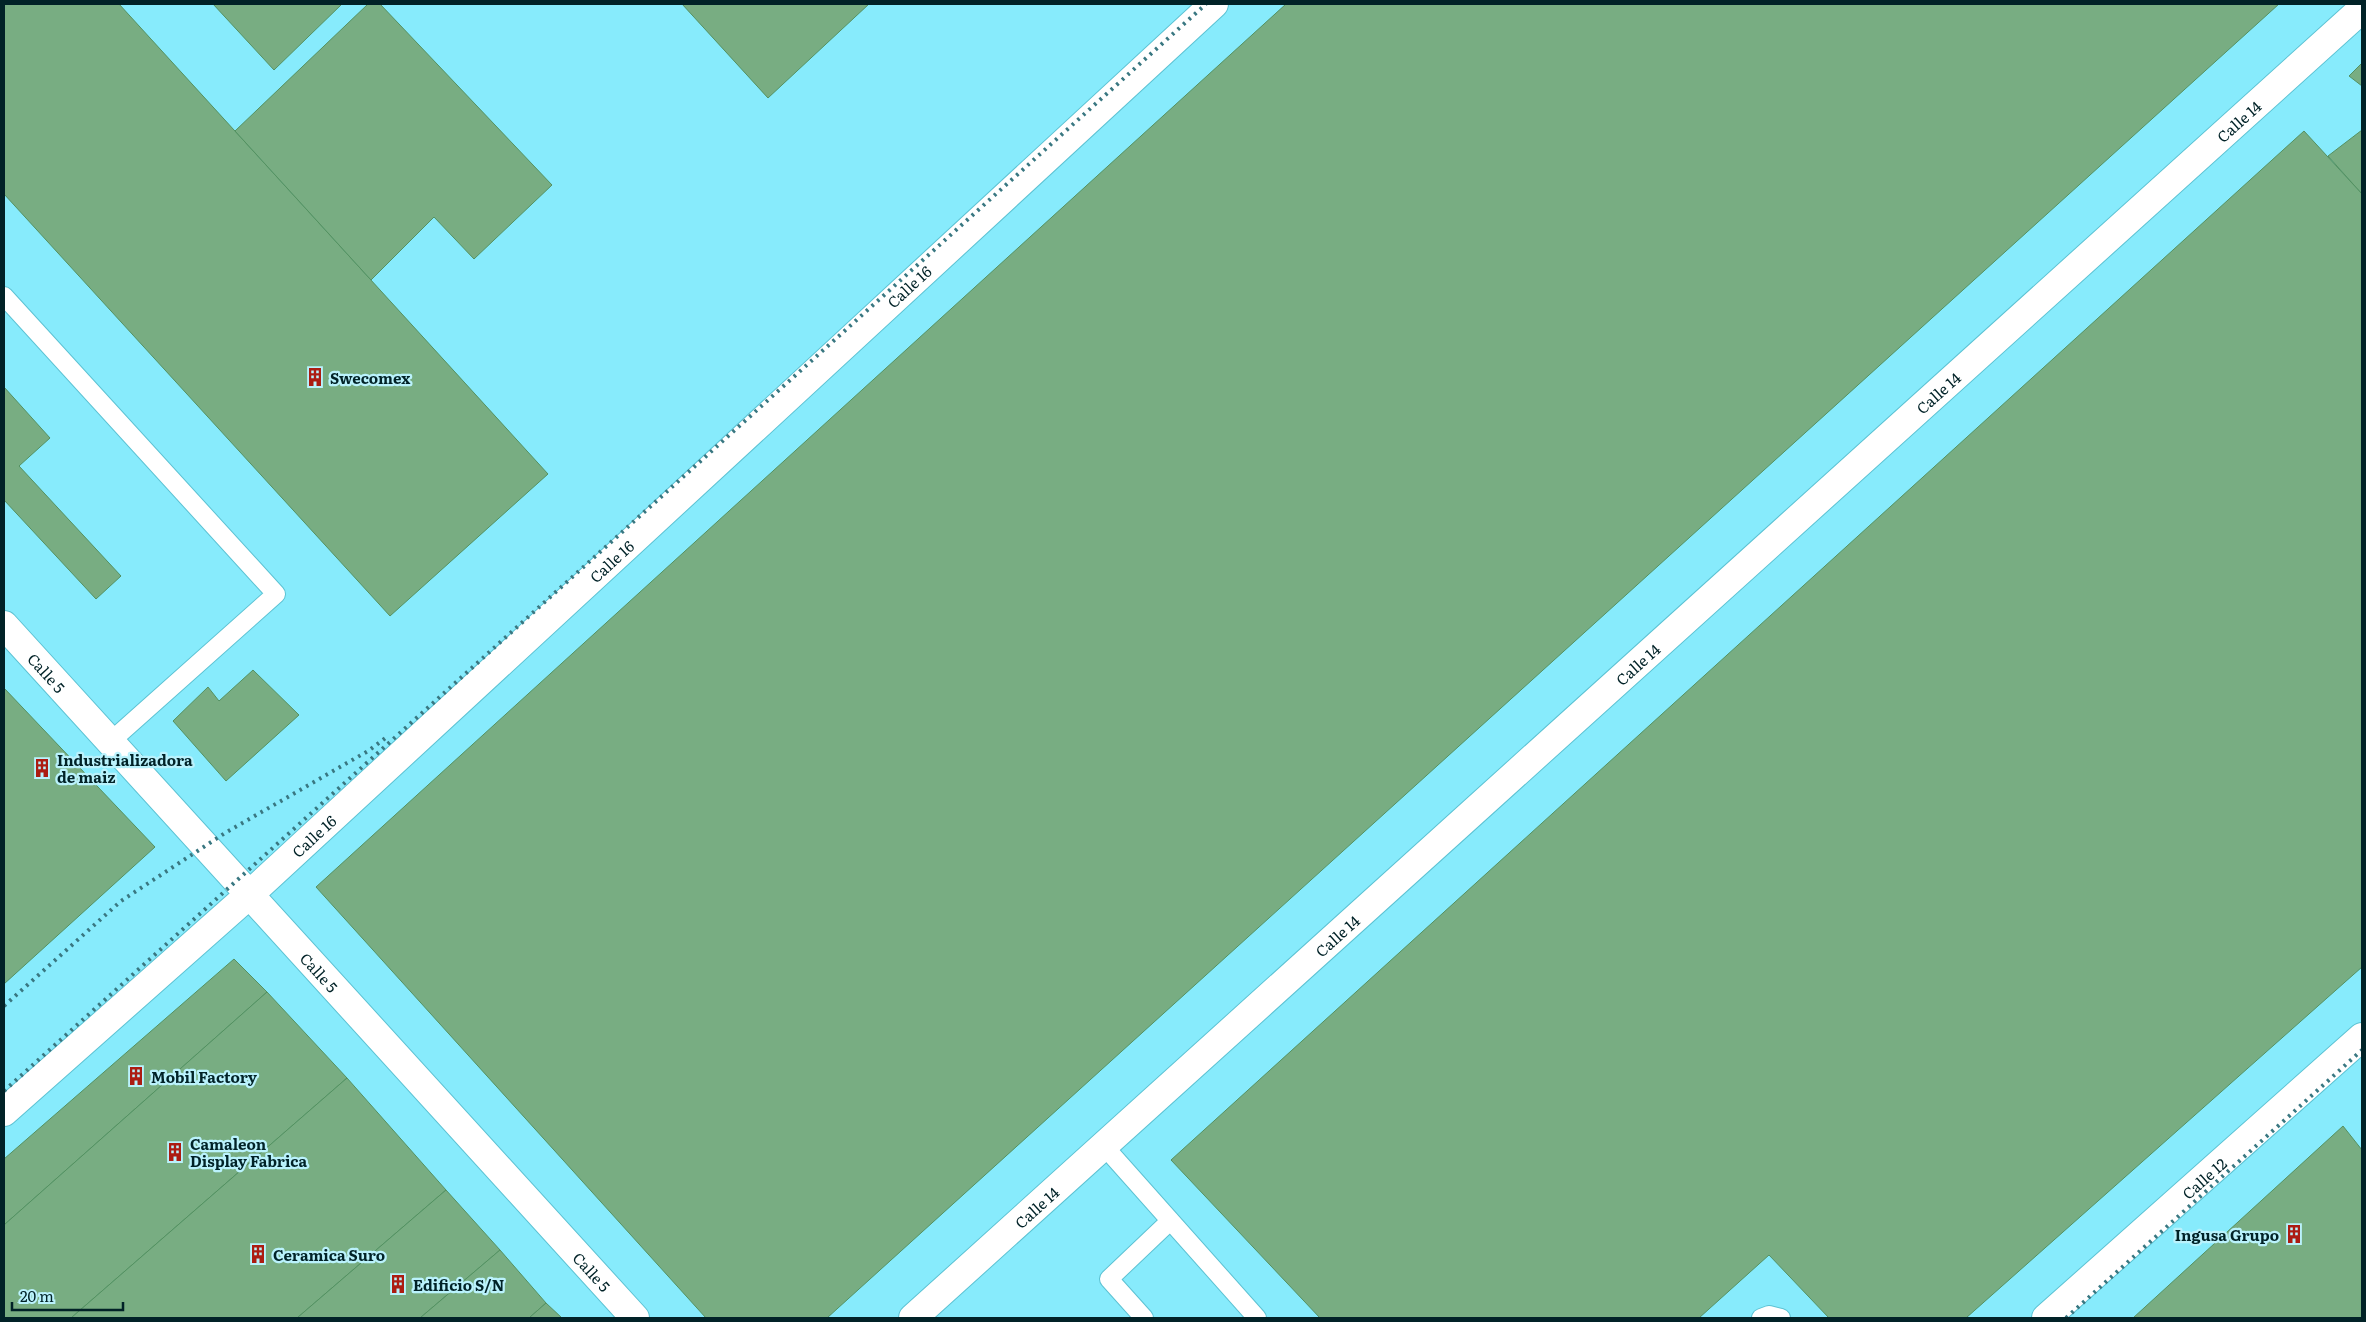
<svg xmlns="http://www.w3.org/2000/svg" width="2366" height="1322" viewBox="0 0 2366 1322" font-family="Literata,serif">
<rect width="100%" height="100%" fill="#87ebfc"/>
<g fill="#78ad82" stroke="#549161">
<polygon points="4,4 119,4 548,474 390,616 4,194"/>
<polygon points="213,4 342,4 274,70"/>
<polygon points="368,4 380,4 552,185 474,259 434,217 371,280 235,131"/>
<polygon points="682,4 869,4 768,98"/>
<polygon points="1286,4 2279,4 827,1318 706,1318 316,887"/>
<polygon points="2362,63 2362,86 2349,76"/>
<polygon points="2362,130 2362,194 2328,156"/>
<polygon points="2304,131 2362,194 2362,967 1966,1318 1829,1318 1769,1255 1699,1318 1320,1318 1171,1160"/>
<polygon points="4,387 50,438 19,466 121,576 96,599 4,500"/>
<polygon points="253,670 299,715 226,781 173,721 208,687 219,701"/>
<polygon points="4,688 155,847 4,984"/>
<polygon points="234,959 267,992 4,1225 4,1159"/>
<polygon points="267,992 347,1078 71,1318 4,1318 4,1225"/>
<polygon points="347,1078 446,1190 297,1318 71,1318"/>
<polygon points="2343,1126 2362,1150 2362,1318 2133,1318"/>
<polygon points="446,1190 500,1250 420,1318 297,1318"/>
<polygon points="500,1250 546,1303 529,1318 420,1318"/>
<polygon points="546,1303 562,1318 529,1318"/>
</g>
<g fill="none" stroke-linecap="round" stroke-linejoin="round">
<g stroke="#5cc2d3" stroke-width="20">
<g id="service">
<polyline points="4,296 276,594 110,742"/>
<polyline points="1104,1146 1257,1318"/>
<polyline points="1144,1318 1109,1279 1170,1221"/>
<polyline points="1761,1318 1769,1315 1781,1318"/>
</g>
</g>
<g stroke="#5cc2d3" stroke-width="30">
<g id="minor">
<path id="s1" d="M4,625L635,1318"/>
<path id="s2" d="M4,1112L249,895L1214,4"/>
<path id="s3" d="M913,1318L2362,9"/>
<path id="s4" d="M2046,1318L2362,1037"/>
</g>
</g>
<use href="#service" stroke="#fff" stroke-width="18"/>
<use href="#minor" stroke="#fff" stroke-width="28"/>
<g stroke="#397781" stroke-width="4" stroke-dasharray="2.5 5" stroke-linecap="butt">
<polyline points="4,1006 121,901 225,833 368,751 388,736"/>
<polyline points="4,1091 1206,4"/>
<polyline points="2066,1318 2362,1050"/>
</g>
</g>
<defs>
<g id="building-bare" transform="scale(1.5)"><path d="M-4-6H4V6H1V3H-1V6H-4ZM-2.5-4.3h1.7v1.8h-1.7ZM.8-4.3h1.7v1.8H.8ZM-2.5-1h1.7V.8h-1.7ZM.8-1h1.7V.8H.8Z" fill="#ac1c12" stroke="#baf2fc" stroke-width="2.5" paint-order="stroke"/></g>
</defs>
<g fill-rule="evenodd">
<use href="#building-bare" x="315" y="377"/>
<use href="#building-bare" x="42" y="768"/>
<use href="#building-bare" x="136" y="1076"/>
<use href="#building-bare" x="175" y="1152"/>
<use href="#building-bare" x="2294" y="1234"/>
<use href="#building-bare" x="258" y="1254"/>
<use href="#building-bare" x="398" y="1284"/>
</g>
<g text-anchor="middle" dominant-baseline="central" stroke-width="4.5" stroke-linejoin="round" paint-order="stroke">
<g font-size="15" fill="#012227" stroke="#baf2fc">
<text stroke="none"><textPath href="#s3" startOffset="1786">Calle 14</textPath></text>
<text stroke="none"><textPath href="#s2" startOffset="1225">Calle 16</textPath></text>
<text stroke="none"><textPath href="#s3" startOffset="1381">Calle 14</textPath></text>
<text stroke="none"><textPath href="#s2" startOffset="820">Calle 16</textPath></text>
<text stroke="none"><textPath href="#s3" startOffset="976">Calle 14</textPath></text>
<text stroke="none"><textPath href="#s1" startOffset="64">Calle 5</textPath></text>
<text stroke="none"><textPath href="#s2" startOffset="415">Calle 16</textPath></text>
<text stroke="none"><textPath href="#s3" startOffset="571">Calle 14</textPath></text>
<text stroke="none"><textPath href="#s1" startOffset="469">Calle 5</textPath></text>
<text stroke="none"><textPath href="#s4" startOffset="211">Calle 12</textPath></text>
<text stroke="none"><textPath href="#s3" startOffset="166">Calle 14</textPath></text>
<text stroke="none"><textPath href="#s1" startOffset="874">Calle 5</textPath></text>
</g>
<g font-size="15" font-weight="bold" fill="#012227" stroke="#baf2fc" text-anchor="start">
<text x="330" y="377">Swecomex</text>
<text x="57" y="759">Industrializadora<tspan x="57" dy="17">de maiz</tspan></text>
<text x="151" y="1076">Mobil Factory</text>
<text x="190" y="1143">Camaleon<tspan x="190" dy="17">Display Fabrica</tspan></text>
<text x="2279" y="1234" text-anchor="end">Ingusa Grupo</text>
<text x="273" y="1254">Ceramica Suro</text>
<text x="413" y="1284">Edificio S/N</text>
</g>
</g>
<rect width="2366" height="1322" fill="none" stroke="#012227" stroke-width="10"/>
<path d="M12 1302v8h111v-8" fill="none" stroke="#012227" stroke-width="2.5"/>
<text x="20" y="1302" font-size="15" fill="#012227" stroke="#baf2fc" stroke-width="4" paint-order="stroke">20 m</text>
</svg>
